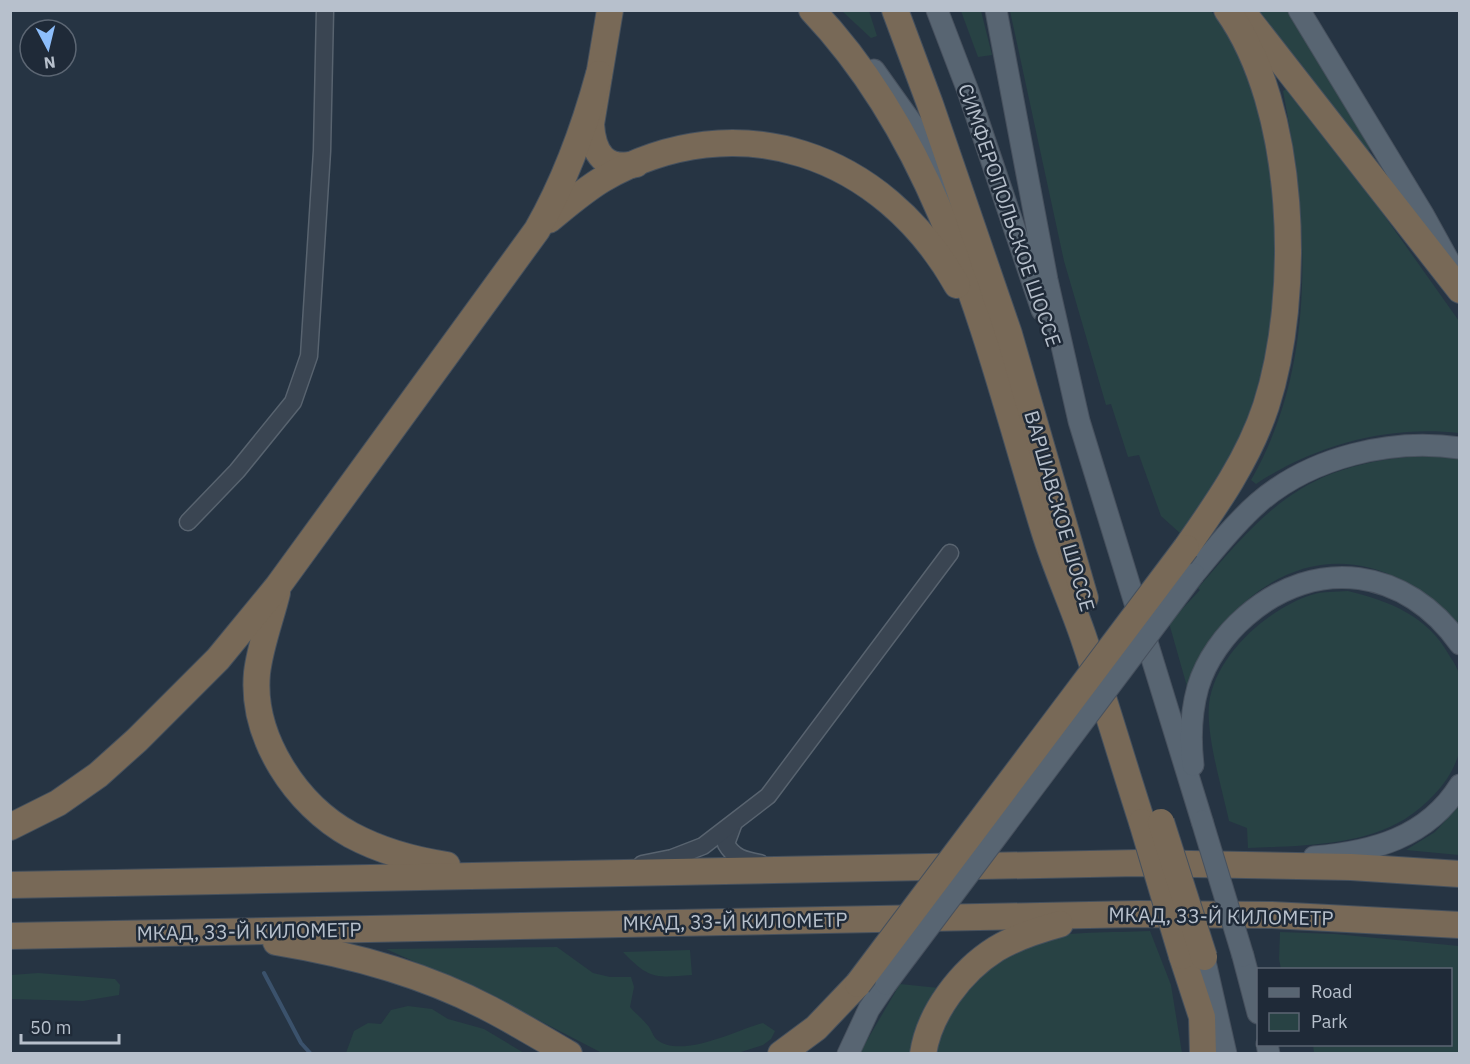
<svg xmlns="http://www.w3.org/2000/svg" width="1470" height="1064" viewBox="0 0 1470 1064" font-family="'IBM Plex Sans',sans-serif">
<rect width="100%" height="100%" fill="#263443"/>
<g fill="#284244">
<polygon points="842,11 869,11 877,36 871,38"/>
<polygon points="961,11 981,11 992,55 978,57"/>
<path d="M1010,11H1211C1291,115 1291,301 1247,419C1232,461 1205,497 1181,534L1161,516L1139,455L1128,457L1111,404L1106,405L1064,261Z"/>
<polygon points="1254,11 1289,11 1370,149 1366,152 1298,60"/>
<path d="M1290,87L1315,118L1459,321V433C1388,425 1315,445 1256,484L1251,480C1319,362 1308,219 1283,91Z"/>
<path d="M1419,456L1459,458V625C1391,552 1305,539 1231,615C1212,635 1201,665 1188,690L1169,623L1200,590L1198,588C1269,506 1304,465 1419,456Z"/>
<path d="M1348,591C1389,601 1428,616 1449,655C1453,661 1458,668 1459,675C1462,690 1460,707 1460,721C1460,731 1462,744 1459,753C1451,781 1429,803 1405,819C1361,846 1298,846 1248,848L1247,828L1229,821C1222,788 1206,736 1209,704C1215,655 1268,609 1311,595C1323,591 1336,592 1348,591Z"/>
<polygon points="1459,806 1459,855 1406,850 1435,832"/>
<path d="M1150,931L1171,985L1182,1053L934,1054C937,1045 938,1035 941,1027C957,993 995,955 1030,942C1064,930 1114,933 1150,931Z"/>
<polygon points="1280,932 1335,934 1459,946 1459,1053 1314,1053 1313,1045 1450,1044 1450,970 1281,969 1279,959"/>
<path d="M557,947L593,973L610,977H631L634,987L630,1007C636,1014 643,1019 649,1027C652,1031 653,1036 656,1039C681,1060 736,1030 763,1023L775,1031L771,1039L763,1045L738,1053H602L498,999L386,949Z"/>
<path d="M690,950L692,975C655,978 649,979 623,952Z"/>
<polygon points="38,973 115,979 120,985 119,995 83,1001 11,999 11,975"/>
<polygon points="900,984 939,988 912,1053 859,1054"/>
<polygon points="408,1006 432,1009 448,1019 484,1029 524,1053 346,1053 354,1031 368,1023 381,1024 391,1010"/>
</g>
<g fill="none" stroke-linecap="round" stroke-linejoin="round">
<polyline stroke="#3b526c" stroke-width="4" points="264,973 301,1043 311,1054"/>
<g stroke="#58636f" stroke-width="19">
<g id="minor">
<polyline points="188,522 237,471 293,402 309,356 322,151 325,10"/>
<path d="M733,825L726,844C734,858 744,860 760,863"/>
<polyline points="642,864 672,858 703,846 768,796 950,553"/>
</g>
</g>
<g stroke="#47515e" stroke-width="23">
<g id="major">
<polyline points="937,10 968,91 1042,310"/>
<polyline points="996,10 1047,280 1079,421 1202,821"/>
<polyline points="1299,10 1424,216 1451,265"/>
<polyline points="874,70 926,143 952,199"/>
<path d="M1194,574C1214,550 1234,524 1258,503C1311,457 1391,438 1460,448"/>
<path d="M1193,765C1190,739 1191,712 1198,687C1206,660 1225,634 1246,616C1316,555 1407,568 1460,644"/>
<path d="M1314,857C1372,852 1427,838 1460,785"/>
<polyline points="1243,956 1258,1013"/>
<polyline points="1204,957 1226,1054"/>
<polyline points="1267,1044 1269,1054"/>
<polyline points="848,1054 869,1009 886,984"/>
</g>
</g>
<g stroke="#45505d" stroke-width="28">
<g id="highway">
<path d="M610,10L591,124C593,154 605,171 636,164"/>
<path d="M812,10C947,152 988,349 1044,530C1055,566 1071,601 1083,636C1104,698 1122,760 1142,822"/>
<polyline points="895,10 930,104 1009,334 1085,598"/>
<polyline points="1242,11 1460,290"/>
<path d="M549,220C566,206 583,191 603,179C738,102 883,154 957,285"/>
<path d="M1186,548C1217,504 1249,458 1266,406C1302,295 1297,108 1227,10"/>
<path d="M277,593C271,618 260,646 257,673C251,737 296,805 351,835C381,851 413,860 447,865"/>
<path d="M10,827L58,803L98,775L137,740L218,659L278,586L537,230C565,181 584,129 599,74"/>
<polyline points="10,885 1138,863 1351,867 1460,874"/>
<polyline points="10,936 1138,914 1272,915 1460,925"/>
<path d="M276,942C349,954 424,974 490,1009C517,1023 543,1039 569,1054"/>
<polyline points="1182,956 1202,1017 1203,1054"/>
<polyline points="781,1054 816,1028 858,984"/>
<path d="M923,1054C929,1013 961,971 996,949C1016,937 1038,930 1060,924"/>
</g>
</g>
<use href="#minor" stroke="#3a4552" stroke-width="16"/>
<use href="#major" stroke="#586572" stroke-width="21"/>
<use href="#highway" stroke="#786957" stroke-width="26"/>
<g stroke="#47515e" stroke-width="23" stroke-linecap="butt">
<g id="major-bridge">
<polyline points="1202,821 1243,956"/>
<polyline points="886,984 1194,574"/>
</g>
</g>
<g stroke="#45505d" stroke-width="28" stroke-linecap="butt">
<g id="highway-bridge">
<polyline points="1142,822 1182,956"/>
<polyline points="1161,822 1204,957"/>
<polyline points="858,984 1186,548"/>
</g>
</g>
<use href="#major-bridge" stroke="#586572" stroke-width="21"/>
<use href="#highway-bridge" stroke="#786957" stroke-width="26"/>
</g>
<g text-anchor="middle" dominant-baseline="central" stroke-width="5" stroke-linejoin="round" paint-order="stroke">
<g font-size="20" fill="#b7c0cc" stroke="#1f2a38">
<text transform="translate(1010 215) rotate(71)">СИМФЕРОПОЛЬСКОЕ ШОССЕ</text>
<text transform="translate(1060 511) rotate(74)">ВАРШАВСКОЕ ШОССЕ</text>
<text transform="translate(1221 916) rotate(1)">МКАД, 33-Й КИЛОМЕТР</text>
<text transform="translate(735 921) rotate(-1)">МКАД, 33-Й КИЛОМЕТР</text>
<text transform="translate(249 931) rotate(-1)">МКАД, 33-Й КИЛОМЕТР</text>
</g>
</g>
<rect width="1470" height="1064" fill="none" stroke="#b7c0cc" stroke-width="24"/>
<rect x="1257" y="968" width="195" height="78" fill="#1f2a38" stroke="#5c6673" stroke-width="1.5"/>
<rect x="1269" y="988" width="30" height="9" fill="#586572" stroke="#5c6673" stroke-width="1.5"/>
<text x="1311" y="998" font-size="18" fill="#b7c0cc">Road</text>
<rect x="1269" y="1013" width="30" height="18" fill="#284244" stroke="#5c6673" stroke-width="1.5"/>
<text x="1311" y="1028" font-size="18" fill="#b7c0cc">Park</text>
<g transform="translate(48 48) rotate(173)"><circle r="28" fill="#1f2a38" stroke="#5c6673" stroke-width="1.5"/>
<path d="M0-4.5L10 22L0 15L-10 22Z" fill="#8dbefb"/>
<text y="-9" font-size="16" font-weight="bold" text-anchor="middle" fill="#b7c0cc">N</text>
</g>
<path d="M21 1034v9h98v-9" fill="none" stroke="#b7c0cc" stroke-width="3"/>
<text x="30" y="1034" font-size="18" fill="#b7c0cc" stroke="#1f2a38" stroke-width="4.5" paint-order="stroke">50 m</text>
</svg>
